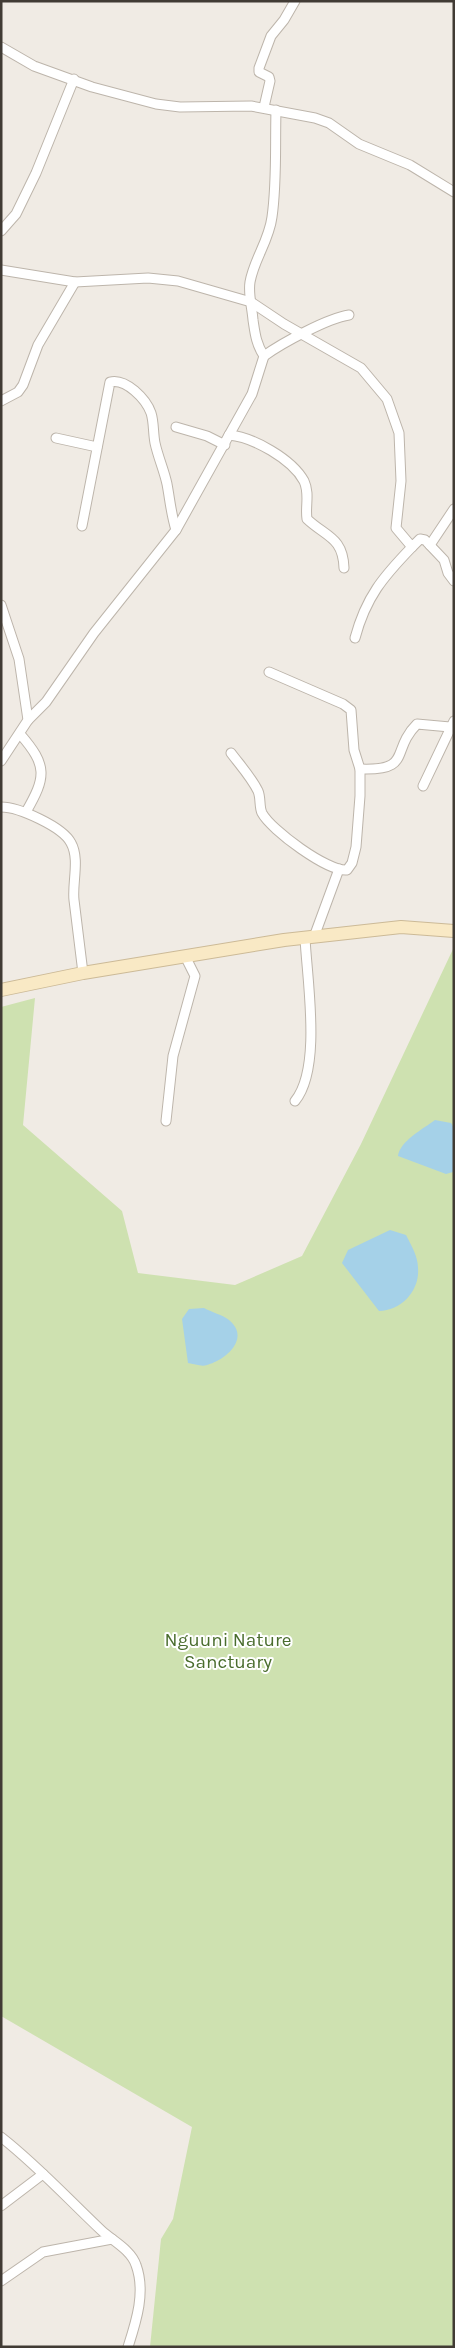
<svg xmlns="http://www.w3.org/2000/svg" width="455" height="2348" viewBox="0 0 455 2348" font-family="Karla,sans-serif">
<rect width="100%" height="100%" fill="#f0ebe4"/>
<polygon fill="#cee1b0" points="454,947 454,2347 150,2347 161,2239 173,2219 192,2127 1,2016 1,1007 35,998 23,1125 122,1211 138,1273 235,1285 302,1256 361,1144"/>
<g fill="#a5d1e8">
<path d="M435,1120L451,1123L454,1128V1169L453,1172L446,1174L398,1156C400,1141 423,1129 435,1120Z"/>
<path d="M390,1230L406,1235C411,1245 418,1256 418,1268C420,1291 401,1311 379,1311L342,1263L348,1250Z"/>
<path d="M204,1308C211,1312 223,1315 229,1320C251,1338 226,1360 207,1365C202,1367 194,1364 188,1363L182,1319L189,1309Z"/>
</g>
<g fill="none" stroke-linecap="round" stroke-linejoin="round">
<g stroke="#bdb5ab" stroke-width="11">
<g id="minor">
<polyline points="1,47 34,66 92,87 156,104 180,107 251,106 315,118 329,123 359,144 410,165 454,192"/>
<polyline points="264,107 270,81 269,77 259,72 259,68 271,36 284,20 295,1"/>
<polyline points="1,231 16,214 36,173 74,79"/>
<polyline points="1,270 75,282 148,278 178,281 251,302 284,324 361,368 387,399 399,433 401,481 396,528 412,547 420,539 425,540 444,560 448,573 454,581"/>
<path d="M264,356C282,343 328,318 349,315"/>
<polyline points="1,401 18,392 23,385 38,345 75,282"/>
<polyline points="176,427 207,436 225,445"/>
<path d="M229,435C253,437 292,459 304,481C310,494 305,506 307,519C326,537 343,537 344,568"/>
<polyline points="56,438 97,447"/>
<path d="M82,526L109,387L110,382C126,378 146,399 151,413C154,422 153,433 155,443C158,457 164,470 167,484C170,500 171,514 176,530"/>
<polyline points="430,545 454,509"/>
<polyline points="1,605 19,659 28,720 1,761"/>
<path d="M355,638C366,597 383,577 412,547"/>
<path d="M28,720L46,702L94,633L176,530L252,394L264,356C256,344 255,333 253,320C252,307 248,294 250,282C254,259 269,241 272,217C277,182 275,146 276,110"/>
<path d="M20,734C48,766 46,777 26,812"/>
<path d="M231,753C240,765 251,777 258,791C261,798 259,807 262,813C271,830 328,872 347,870L352,863L356,847L360,796V769L354,750L351,710L343,704L269,672"/>
<path d="M360,769C413,771 390,751 417,724L450,727"/>
<polyline points="423,786 454,721"/>
<path d="M1,807C19,807 63,827 71,843C80,859 72,883 74,900C77,925 80,949 83,973"/>
<polyline points="314,937 339,869"/>
<path d="M295,1101C322,1068 307,980 305,938"/>
<polyline points="166,1121 173,1056 195,976 185,956"/>
<path d="M1,2137C37,2165 68,2199 102,2231C113,2241 131,2250 136,2265C146,2292 136,2322 128,2347"/>
<polyline points="1,2206 43,2174"/>
<polyline points="1,2281 43,2252 112,2239"/>
</g>
</g>
<g stroke="#ccba97" stroke-width="14">
<polyline id="secondary" points="1,990 83,973 284,940 401,927 454,931"/>
</g>
<use href="#minor" stroke="#fff" stroke-width="9"/>
<use href="#secondary" stroke="#f9e9c5" stroke-width="12"/>
</g>
<g text-anchor="middle" dominant-baseline="central" stroke-width="4" stroke-linejoin="round" paint-order="stroke">
<g font-size="19" fill="#4a6d2e" stroke="#fff">
<text x="228" y="1640">Nguuni Nature<tspan x="228" dy="22">Sanctuary</tspan></text>
</g>
</g>
<rect width="455" height="2348" fill="none" stroke="#413b34" stroke-width="5"/>
</svg>
